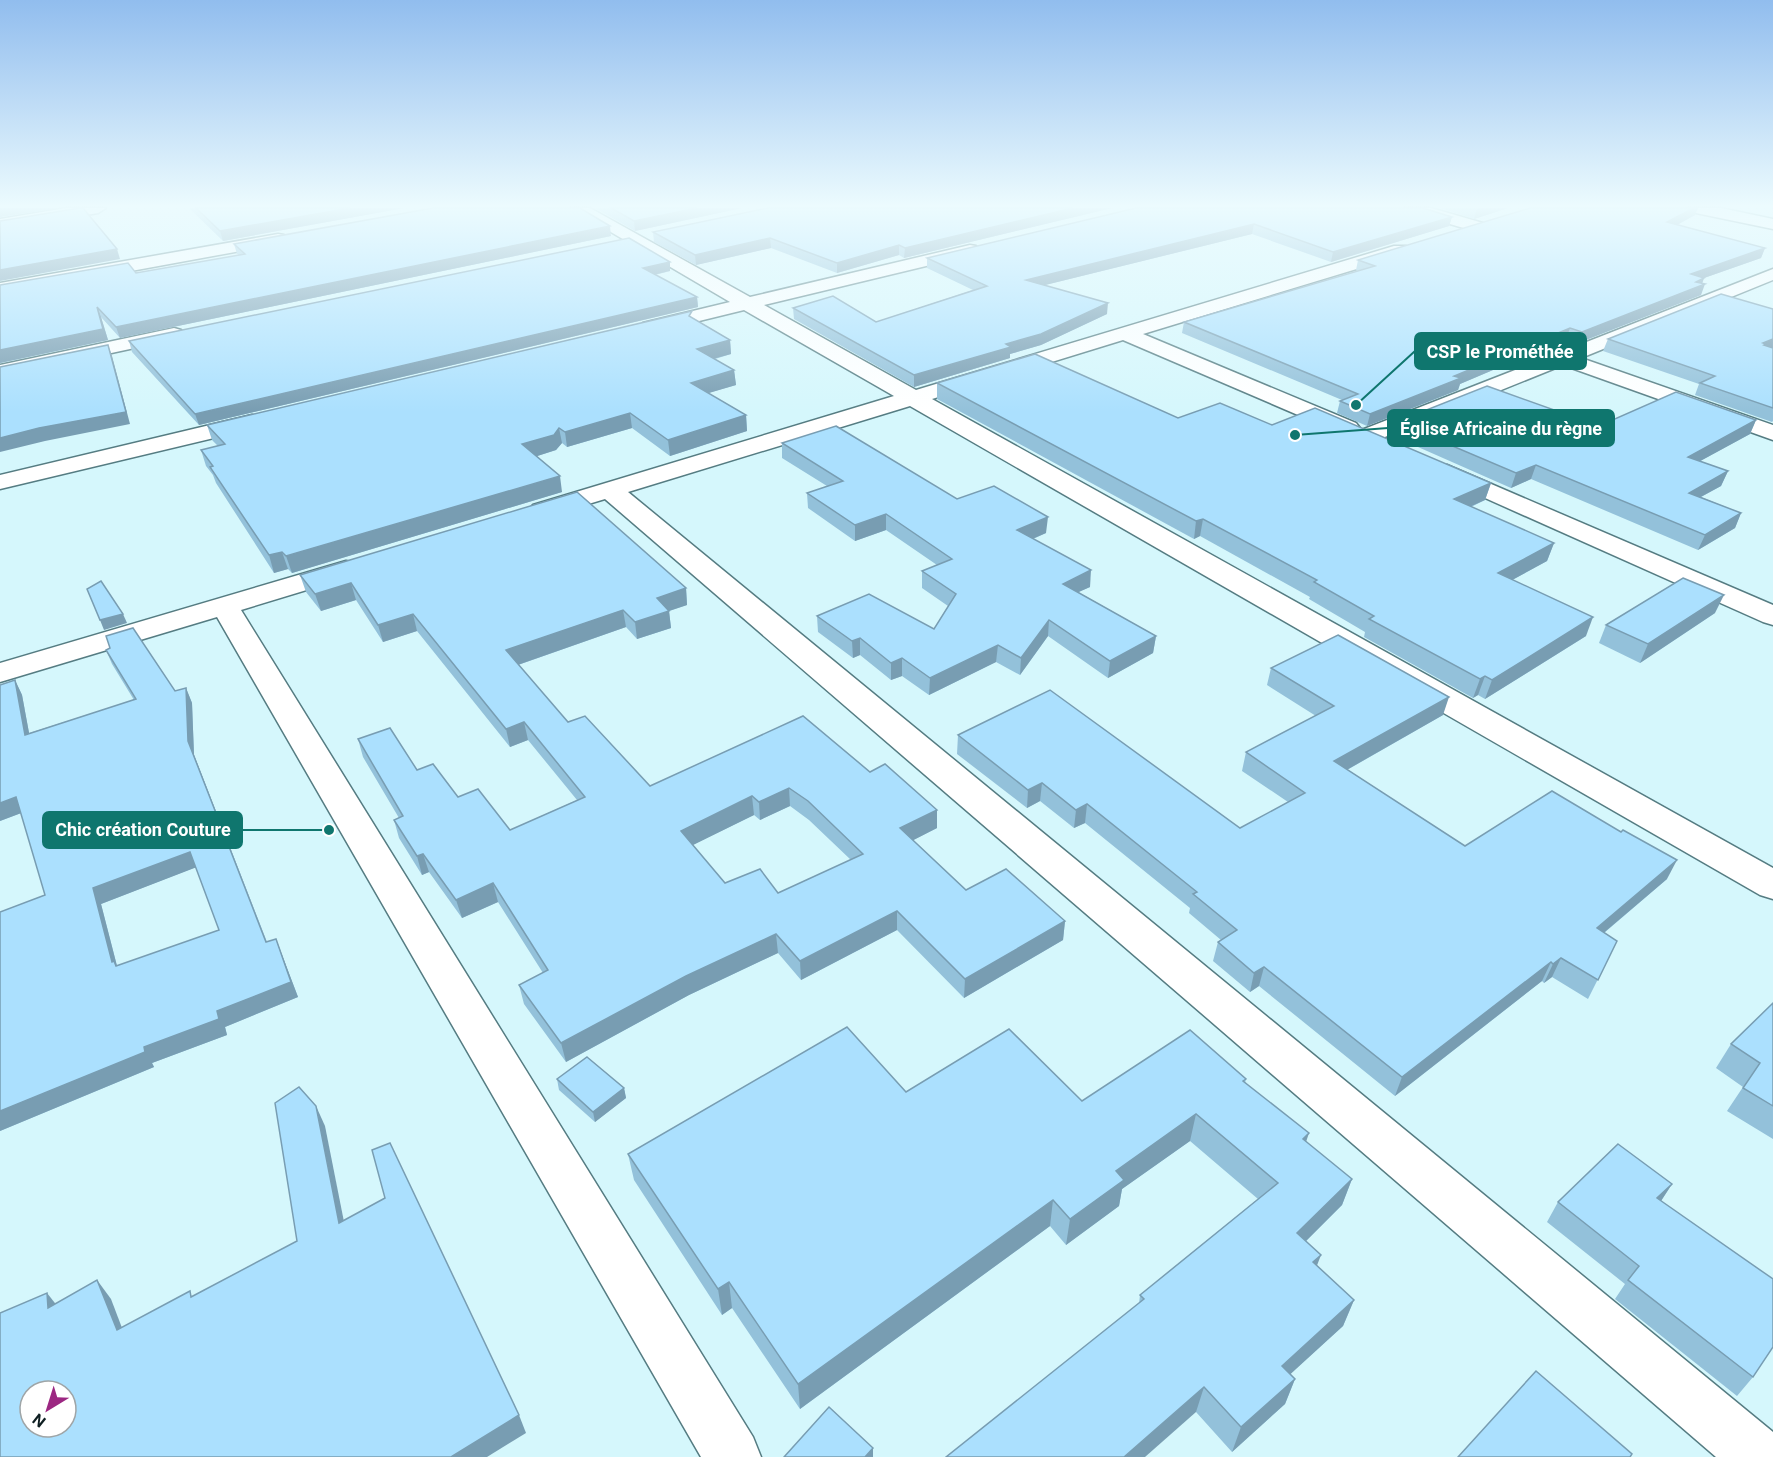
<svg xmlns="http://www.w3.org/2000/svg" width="1773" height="1457" viewBox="0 0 1773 1457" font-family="Roboto,sans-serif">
<rect width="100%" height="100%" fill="#d5f7fc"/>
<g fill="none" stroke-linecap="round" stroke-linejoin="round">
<g stroke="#557c82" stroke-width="3">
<g id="minor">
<polygon points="66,208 106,208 98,213 0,229 0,219"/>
<polygon points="570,208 590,208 750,297 970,245 976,246 979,250 976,254 764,305 916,390 1394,246 1406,246 1409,250 1406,254 1143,334 1356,423 1360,428 1356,433 1348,435 1340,433 1123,340 932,399 1773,868 1773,899 1760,895 910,406 628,492 1773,1432 1773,1457 1716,1457 605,499 542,518 533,515 529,510 533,505 894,396 744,310 650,333 643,331 640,327 643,323 730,302"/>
<polygon points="1404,208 1431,208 1483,223 1485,227 1477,232 1406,211"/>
<polygon points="1688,208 1721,208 1773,219 1773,229 1696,213"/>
<polygon points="278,234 284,235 287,239 284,243 0,295 0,283"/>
<polygon points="1773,269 1773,280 1581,358 1773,425 1773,440 1563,365 1375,441 1367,443 1359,441 1355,436 1359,431"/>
<polygon points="174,328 181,330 184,334 181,338 0,377 0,365"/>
<polygon points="252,415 260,417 264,422 260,427 0,489 0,475"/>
<polygon points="1447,465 1773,605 1773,625 1763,622 1438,477 1435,472 1438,467"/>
<polygon points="346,561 356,563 360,569 356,575 241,610 753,1437 761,1457 701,1457 217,617 0,682 0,663"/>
</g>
</g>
<use href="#minor" fill="#fff" fill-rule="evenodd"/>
</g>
<g fill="#93c1da" fill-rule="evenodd">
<polygon points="189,208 404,208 223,241"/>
<polygon points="595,208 742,208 635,231"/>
<polygon points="768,208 1112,208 904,258 899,255 837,273 771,248 696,265 654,242 653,232"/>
<polygon points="1136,208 1452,217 1449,226 1331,262 1252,234 1045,285 1107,314 1041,345 1010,354 1010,358 914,387 794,319 793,308 876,322 973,290 927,268 927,258"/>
<polygon points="1440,208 1508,208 1474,219"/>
<polygon points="1695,215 1677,225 1765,248 1761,258 1704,278 1702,284 1701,295 1578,343 1566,339 1460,384 1458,390 1367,426 1337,413 1340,401 1342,400 1182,333 1184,322 1358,271 1356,270 1358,260"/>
<polygon points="611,236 120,338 101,317 108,340 0,363 0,285 136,273 239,255 237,254 234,244"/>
<polygon points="670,271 655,275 697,297 698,307 199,425 132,352 129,341"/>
<polygon points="1773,309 1773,421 1772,422 1695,395 1699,384 1603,351 1608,339"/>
<polygon points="693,318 730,340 731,354 715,359 734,370 736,385 708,393 746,415 747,431 670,456 632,428 567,447 562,443 556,450 537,456 562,492 292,573 288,569 274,573 216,483 213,475 206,466 201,450 218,446 212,440 207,425"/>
<polygon points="937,383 1178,418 1272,425 1491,483 1485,500 1471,507 1554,543 1547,561 1512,580 1586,636 1485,699 1478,695 1473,698 1364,637 1365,632 1309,599 1310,597 1200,536 1194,539 937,399"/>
<polygon points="1756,420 1750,434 1700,461 1728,471 1721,486 1701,497 1741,513 1735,528 1698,550 1531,479 1511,488 1393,436 1396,422 1599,426"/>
<polygon points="782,443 957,499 1046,533 1033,539 1090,587 1078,592 1156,636 1153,653 1108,678 1048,636 1020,675 996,662 929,695 902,676 891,680 860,655 853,658 818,632 817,616 934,629 948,606 922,588 922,571 937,565 886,530 855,541 808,508 807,493 827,486 782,458"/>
<path d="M300,575L686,588L687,605L669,611L671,628L637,639L626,627L518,665L568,722L650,786L803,716L937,828L913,840L966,890L1065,921L1063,940L964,998L897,930L801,980L778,953L689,995L566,1062L524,1004L519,985L543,973L498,902L462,918L429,872L422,875L399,838L394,820L399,818L363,757L358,739L417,770L458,797L510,830L577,800L528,740L510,747L417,631L383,642L356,600L321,611L306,592ZM790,806L809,820L851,860L778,893L725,883L692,845L754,815L760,820Z"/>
<polygon points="1715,613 1640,663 1599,643 1606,625"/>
<path d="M106,650L175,691L186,688L192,703L194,755L267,942L276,939L298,997L225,1027L227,1035L152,1063L154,1067L0,1131V912L45,895L21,813L0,821L15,680L22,695L29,733L134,700L112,664ZM196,867L219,930L117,966L101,904Z"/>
<polygon points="1271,668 1443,715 1347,770 1465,846 1667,879 1604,933 1617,941 1588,999 1552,977 1544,983 1542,981 1395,1096 1259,986 1250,992 1213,961 1218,942 1221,940 1189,913 1190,908 1085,823 1074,828 1040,801 1027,808 957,754 958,735 1240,828 1288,802 1242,771 1246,752 1316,716 1267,685"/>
<polygon points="1773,1003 1773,1139 1727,1111 1743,1087 1716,1068 1731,1044"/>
<polygon points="557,1079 624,1088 626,1098 595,1122 559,1090"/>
<polygon points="1246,1079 1245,1083 1306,1142 1352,1179 1342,1205 1306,1241 1317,1266 1354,1300 1343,1326 1290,1374 1295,1379 1285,1404 1232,1452 1196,1412 1139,1304 1140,1295 1258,1199 1190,1141 1122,1189 1119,1206 1066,1245 1050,1226 800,1409 732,1308 722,1315 634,1180 628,1154 906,1092 1082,1101"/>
<polygon points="1672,1184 1661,1201 1753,1377 1737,1396 1615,1299 1625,1284 1547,1222 1558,1202"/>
</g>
<g fill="#789db2">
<polygon points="0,208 60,208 0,217"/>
<polygon points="350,208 404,208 223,241 220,231"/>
<polygon points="697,208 742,208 635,231 634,221"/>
<polygon points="1073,208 1112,208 904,258 905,248"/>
<polygon points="1480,208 1508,208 1474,219 1477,209"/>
<polygon points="1694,208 1698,208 1695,215 1664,232 1667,222"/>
<polygon points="1452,217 1449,226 1331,262 1333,252"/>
<polygon points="1254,224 1252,234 1025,290 1026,280"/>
<polygon points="610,226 611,236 120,338 116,327"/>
<polygon points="770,238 771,248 696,265 695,255"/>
<polygon points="899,245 899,255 837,273 837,263"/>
<polygon points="1765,248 1761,258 1704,278 1701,286 1705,284 1701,295 1578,343 1582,332 1691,274"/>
<polygon points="117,249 120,259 0,281 0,270"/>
<polygon points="670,262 670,271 644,277 643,268"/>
<polygon points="697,297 698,307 199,425 195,414"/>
<polygon points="1108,303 1107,314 1041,345 1010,354 1010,358 914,387 914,375 1006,344"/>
<polygon points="97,307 101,317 108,340 0,363 0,350"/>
<polygon points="1570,328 1566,339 1460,384 1458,390 1367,426 1370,414 1454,376"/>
<polygon points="1773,339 1773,349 1762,354 1763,343"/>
<polygon points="730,340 731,354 698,363 697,349"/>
<polygon points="108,345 112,356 130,424 45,441 0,452 0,438"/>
<polygon points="734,370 736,385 692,398 691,383"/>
<polygon points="630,413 632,428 567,447 565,432"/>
<polygon points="746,415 747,431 670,456 668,440"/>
<polygon points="1756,420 1750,434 1682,471 1688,457"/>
<polygon points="559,428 562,443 556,450 525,460 522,444"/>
<polygon points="1536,465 1531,479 1511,488 1516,473"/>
<polygon points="1728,471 1721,486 1682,507 1689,493"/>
<polygon points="560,476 562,492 292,573 286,556"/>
<polygon points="1491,483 1485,500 1449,516 1454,499"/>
<polygon points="1741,513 1735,528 1698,550 1705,535"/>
<polygon points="886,514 886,530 855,541 855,525"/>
<polygon points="1048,517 1046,533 1016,546 1017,530"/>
<polygon points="1203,519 1200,536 1194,539 1196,521"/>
<polygon points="1554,543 1547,561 1492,591 1498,573"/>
<polygon points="282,552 288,569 274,573 269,555"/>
<polygon points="1091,570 1090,587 1061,600 1063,584"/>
<polygon points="351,583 356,600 321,611 315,594"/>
<polygon points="686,588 687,605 669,611 671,628 637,639 635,622 657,598"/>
<polygon points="1724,595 1715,613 1640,663 1648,644"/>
<polygon points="623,610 626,627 509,668 506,650"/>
<polygon points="123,614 127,623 104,630 100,620"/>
<polygon points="413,614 417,631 383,642 378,625"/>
<polygon points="1593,617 1586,636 1485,699 1492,680"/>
<polygon points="1049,620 1048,636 1020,675 1021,658"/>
<polygon points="1156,636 1153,653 1108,678 1110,661"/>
<polygon points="860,638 860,655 853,658 852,641"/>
<polygon points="998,645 996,662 929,695 930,678"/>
<polygon points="902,658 902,676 891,680 891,663"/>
<polygon points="1485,676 1478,695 1473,698 1480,679"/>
<polygon points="15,680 22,695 32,749 25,735"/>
<polygon points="186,688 192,703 194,755 273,958 188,741"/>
<polygon points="1449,697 1443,715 1329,780 1334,761"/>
<polygon points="524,722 528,740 510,747 506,729"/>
<polygon points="1042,783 1040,801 1027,808 1028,790"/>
<polygon points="789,788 790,806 760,820 759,802"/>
<polygon points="752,796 754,815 683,850 681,831"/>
<polygon points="16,797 24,812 0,821 0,803"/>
<polygon points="1087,804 1085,823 1074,828 1076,810"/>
<polygon points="937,810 937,828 900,847 900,828"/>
<polygon points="190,852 197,867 101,904 117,966 124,982 112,962 93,888"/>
<polygon points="423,854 429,872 422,875 417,856"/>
<polygon points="1677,860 1667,879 1587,947 1597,928"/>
<polygon points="493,883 498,902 462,918 456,900"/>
<polygon points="897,911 897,930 801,980 800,961"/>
<polygon points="1065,921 1063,940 964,998 965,979"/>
<polygon points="776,934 778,953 689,995 566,1062 561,1043 686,976"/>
<polygon points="276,939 298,997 225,1027 227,1035 152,1063 154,1067 0,1131 0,1111 144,1047 217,1011"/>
<polygon points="1561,958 1552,977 1544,983 1553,964"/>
<polygon points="1551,962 1542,981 1395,1096 1402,1077"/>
<polygon points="1264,967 1259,986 1250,992 1254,973"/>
<polygon points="624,1088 626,1098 595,1122 593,1112"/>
<polygon points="316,1106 325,1126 348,1242 339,1223"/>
<polygon points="1196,1114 1190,1141 1122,1189 1119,1206 1066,1245 1070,1219 1116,1171"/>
<polygon points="1309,1133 1300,1160 1303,1139"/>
<polygon points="1352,1179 1342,1205 1288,1259 1297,1233"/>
<polygon points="1672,1184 1659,1204 1657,1198"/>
<polygon points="1053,1200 1050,1226 800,1409 798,1384"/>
<polygon points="1321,1255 1311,1281 1313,1262"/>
<polygon points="97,1280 111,1299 130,1349 117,1330"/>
<polygon points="729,1282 732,1308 722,1315 718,1289"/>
<polygon points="47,1293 62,1312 48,1308"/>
<polygon points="1354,1300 1343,1326 1272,1391 1282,1366"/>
<polygon points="1295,1379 1285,1404 1232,1452 1241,1427"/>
<polygon points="1204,1387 1196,1412 1145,1457 1124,1457"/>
<polygon points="519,1415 526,1433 487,1457 451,1457"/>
<polygon points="873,1448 873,1457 865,1457"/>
</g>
<g fill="#abe0fe" stroke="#789db2" stroke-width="1.5" fill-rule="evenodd">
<polygon points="80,208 83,208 117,249 0,270 0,221"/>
<polygon points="196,208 350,208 220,231"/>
<polygon points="433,208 580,208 610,226 116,327 97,307 103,329 0,350 0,285 128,263 136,273 245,254 234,244"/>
<polygon points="611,208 697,208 634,221"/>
<polygon points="768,208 1073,208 905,248 899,245 837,263 770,238 695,255 653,232"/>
<polygon points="1136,208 1423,208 1452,217 1333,252 1254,224 1026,280 1108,303 1041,334 1006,344 1011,347 914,375 793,308 833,296 876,322 987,286 927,258"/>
<polygon points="1530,208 1694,208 1667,222 1765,248 1691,274 1704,278 1696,282 1705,284 1582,332 1570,328 1454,376 1461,378 1370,414 1340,401 1358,394 1184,322 1375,266 1358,260"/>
<polygon points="629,238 670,262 643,268 697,297 195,414 129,341"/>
<polygon points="1721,294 1773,309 1773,339 1763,343 1766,344 1764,345 1773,348 1773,408 1700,383 1715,376 1608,339"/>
<polygon points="692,311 689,316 730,340 697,349 734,370 691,383 746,415 668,440 630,413 565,432 559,428 554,435 522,444 560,476 286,556 282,552 269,555 210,467 213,466 201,450 225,444 207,425"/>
<polygon points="108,345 126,412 39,428 0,438 0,367"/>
<polygon points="1035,354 1178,418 1220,403 1272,425 1315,408 1491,483 1454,499 1554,543 1498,573 1593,617 1492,680 1485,676 1480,679 1369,619 1374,616 1314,582 1317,580 1203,519 1196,521 937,383"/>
<polygon points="1487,386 1599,426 1676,392 1756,420 1688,457 1728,471 1689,493 1741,513 1705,535 1536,465 1516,473 1396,422"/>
<polygon points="836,426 957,499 994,486 1048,517 1017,530 1091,570 1063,584 1156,636 1110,661 1049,620 1021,658 998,645 930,678 902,658 891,663 860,638 852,641 817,616 869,594 934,629 956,594 922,571 952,559 886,514 855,525 807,493 843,481 782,443"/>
<path d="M577,492L686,588L657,598L669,611L635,622L623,610L506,650L568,722L585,716L650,786L803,716L870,772L885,764L937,810L900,828L966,890L1006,869L1065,921L965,979L897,911L800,961L776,934L686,976L561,1043L519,985L548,970L493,883L456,900L423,854L417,856L394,820L403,816L358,739L390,728L417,770L433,764L458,797L478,789L510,830L585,797L524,722L506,729L413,614L378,625L351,583L315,594L300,575ZM789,788L808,801L863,854L778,893L760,869L725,883L681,831L752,796L759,802Z"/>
<polygon points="1683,578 1724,595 1648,644 1606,625"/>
<polygon points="101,581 123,614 100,620 87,589"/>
<path d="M133,628L175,691L186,688L188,741L266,942L276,939L291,982L217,1011L219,1019L144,1047L145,1052L0,1111V912L45,895L16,797L0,803V685L15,680L25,735L136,699L106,650L110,648L106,636ZM190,852L219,930L116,966L114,961L112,962L93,888Z"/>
<polygon points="1338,635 1449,697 1334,761 1465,846 1552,791 1621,832 1623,830 1677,860 1597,928 1617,941 1598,980 1561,958 1553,964 1551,962 1402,1077 1264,967 1254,973 1218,942 1237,930 1193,894 1197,892 1087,804 1076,810 1042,783 1028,790 958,735 1050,690 1240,828 1305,793 1246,752 1334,706 1271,668"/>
<polygon points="1773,1003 1773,1106 1743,1088 1760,1063 1731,1044"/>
<polygon points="847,1027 906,1092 1009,1029 1082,1101 1190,1030 1246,1079 1243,1081 1309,1133 1303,1139 1352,1179 1297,1233 1321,1255 1313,1262 1354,1300 1282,1366 1295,1379 1241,1427 1204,1387 1124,1457 946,1457 1144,1299 1140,1295 1278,1183 1196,1114 1116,1171 1124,1180 1070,1219 1053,1200 798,1384 729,1282 718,1289 628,1154"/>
<polygon points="587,1057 624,1088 593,1112 557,1079"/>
<path d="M299,1087L316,1106L339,1223L385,1198L372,1150L390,1143L519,1415L451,1457H0V1313L47,1293L48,1308L97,1280L117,1330L190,1291L191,1297L297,1241L275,1103ZM30,1391H66V1427H30Z"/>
<polygon points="1618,1144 1672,1184 1657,1198 1773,1279 1773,1347 1753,1377 1628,1280 1639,1266 1558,1202"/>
<polygon points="1536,1371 1632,1454 1630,1457 1458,1457"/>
<polygon points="829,1407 873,1448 865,1457 784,1457"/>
</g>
<linearGradient id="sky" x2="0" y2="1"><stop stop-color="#91bdee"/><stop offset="0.5" stop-color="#ecfbfe"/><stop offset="1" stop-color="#ecfbfe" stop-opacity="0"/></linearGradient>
<rect width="1773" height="412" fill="url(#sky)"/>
<path fill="none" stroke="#0f766e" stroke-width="2" d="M1356 405L1415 351M1295 435L1388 428M329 830L242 830"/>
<g fill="#0f766e" stroke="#fff" stroke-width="2">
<circle cx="1356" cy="405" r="6"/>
<circle cx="1295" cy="435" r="6"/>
<circle cx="329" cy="830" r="6"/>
</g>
<g fill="#0f766e" stroke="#0f766e" stroke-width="2">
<rect x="1415" y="333" width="171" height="36" rx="6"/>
<rect x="1388" y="410" width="226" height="36" rx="6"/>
<rect x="43" y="812" width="199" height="36" rx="6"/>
</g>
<g font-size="18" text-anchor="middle" font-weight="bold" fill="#fff">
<text x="1500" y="358">CSP le Prométhée</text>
<text x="1501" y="435">Église Africaine du règne</text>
<text x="143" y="836">Chic création Couture</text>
</g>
<g transform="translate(48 1409) rotate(218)"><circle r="28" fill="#ffffff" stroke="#9fa5a7" stroke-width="1.5"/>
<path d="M0-4.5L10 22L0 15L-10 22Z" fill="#9c2782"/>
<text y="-9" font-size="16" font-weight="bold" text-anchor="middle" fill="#0f1f22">N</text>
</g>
</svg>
